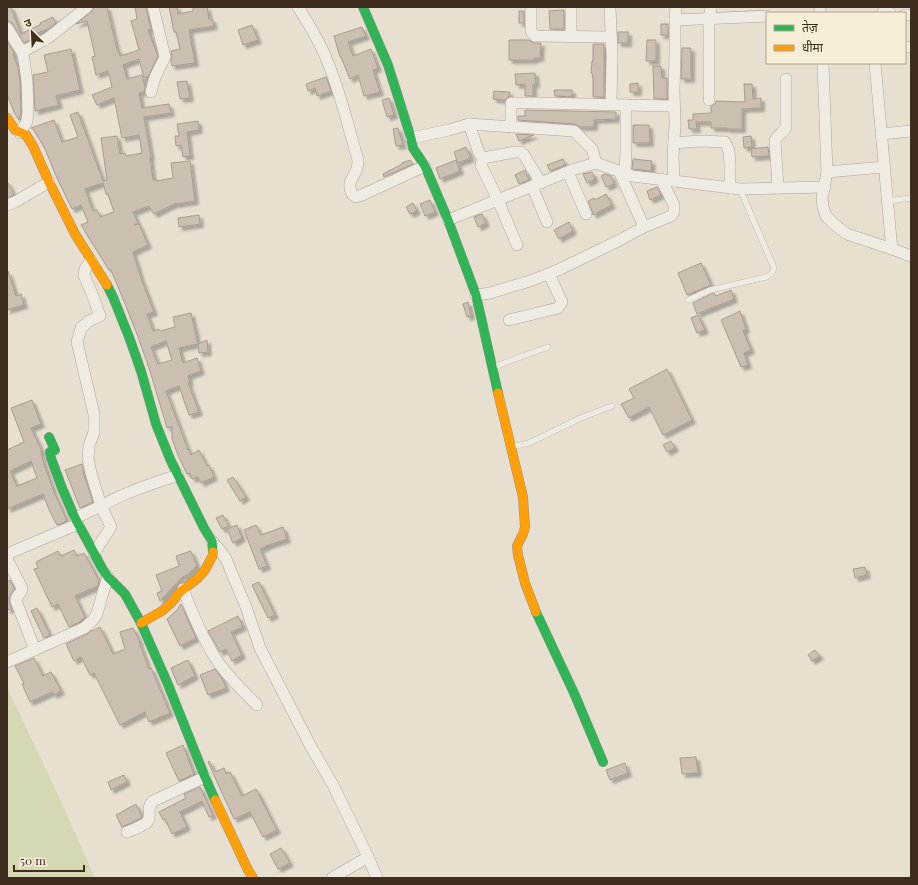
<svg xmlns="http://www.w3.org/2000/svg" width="918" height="885" viewBox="0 0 918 885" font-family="'Playfair Display','Noto Sans Devanagari',serif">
<defs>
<filter id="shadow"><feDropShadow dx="3.5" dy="3.5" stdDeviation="1" flood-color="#0004"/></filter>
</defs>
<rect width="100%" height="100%" fill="#e7e0d1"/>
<polygon fill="#d6d7b3" points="7,687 59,797 95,878 7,878"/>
<g fill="#cbbfb2" stroke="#a89c90" fill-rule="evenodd" filter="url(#shadow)">
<polygon points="7,7 11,7 21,34 41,24 40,23 53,17 56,23 50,28 35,34 36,37 24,43 13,24 11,22 7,21"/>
<path d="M94,7H107L117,50H118L120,56L139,50L131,21L137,19L135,7H146L151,29L148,30L158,56L148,77L144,78L139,59L123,65L127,79L142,75L145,87L144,92L139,93L142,108L169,104L171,113L144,117L151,157H150L153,180L155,179L156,181L173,178L171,163L190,161L195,201L176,204V203L154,214L149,206L133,212L138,223L134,225L139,224L148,245L133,252L141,278L154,312L147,314L153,331L159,329L160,331L175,327L173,317L191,313L198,344L179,348L183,363L197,358L201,371L188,376L190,382L188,383L199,412L189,415L179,386L166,391L188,450L189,449L191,455L199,450L207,466L209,465L214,477L201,483L198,477L192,479L190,473L187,474L178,455L172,439V426L167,428L165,421L149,368L137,334L121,294L111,270H109L81,225L88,222L81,205L72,209L57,178L45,149L34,130L31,128L54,120L62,142L78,137L70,115L78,112L103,181L107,180L101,138L117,136L120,154L125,153L126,156L142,153L139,135L122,138L114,98L97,105L92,95L112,87L108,71L96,75L92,57L95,56L87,21L76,24L91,12L93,10ZM103,183L106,194H108L114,212L100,217L97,210L93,211L85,189ZM166,341L172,360L158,364L151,347Z"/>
<polygon points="169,7 177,7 178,14 193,11 193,7 207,7 209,19 212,19 214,26 189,30 195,63 172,66 171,61 172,56 171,51 180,49 176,32 174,32"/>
<polygon points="564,10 564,29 550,29 549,11"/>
<rect x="519" y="11" width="5" height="12"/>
<rect x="661" y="24" width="7" height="11"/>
<polygon points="252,25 258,40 243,45 238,30"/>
<polygon points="362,27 366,36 348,42 353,56 371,49 378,68 373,70 380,92 364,96 358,75 350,79 341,57 340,57 334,36"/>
<rect x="618" y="32" width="10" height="11"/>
<polygon points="509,40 529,40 534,43 541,43 540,58 534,58 534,60 509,60"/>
<polygon points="647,40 656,40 656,61 646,61"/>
<polygon points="7,41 15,54 13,54 18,68 20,82 21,112 19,120 15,114 7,95"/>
<polygon points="593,44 604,44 604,97 593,97 593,79 592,73 591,73 592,61 593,61"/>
<polygon points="682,48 691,48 691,79 681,79"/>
<polygon points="71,49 80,90 56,96 59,105 35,111 33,75 48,72 44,55"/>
<polygon points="653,66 661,66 662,78 667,78 667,99 654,99"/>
<polygon points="535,73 536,84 533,84 533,96 525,96 525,84 516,85 515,74"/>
<polygon points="326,77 331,91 317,96 315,88 308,91 306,84"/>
<polygon points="187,81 190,98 180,99 177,82"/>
<polygon points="638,83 638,92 630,92 630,84"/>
<polygon points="744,84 752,84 753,99 761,98 761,108 742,109 742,129 727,129 727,128 711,128 711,122 696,122 697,129 689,129 688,120 693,120 693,114 711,113 711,106 715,104 716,101 745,102"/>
<polygon points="554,90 572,90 572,97 555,96"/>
<polygon points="494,91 510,92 509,96 505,100 493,99"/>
<polygon points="389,98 394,115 387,117 382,100"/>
<polygon points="525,110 616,112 616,119 594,120 594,127 580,127 574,124 518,120 518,116 525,116"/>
<polygon points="198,121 199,130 187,132 190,156 183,157 181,145 176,146 175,136 179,136 177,124"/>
<polygon points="633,125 649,125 650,143 633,143"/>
<polygon points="398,128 403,145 396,146 393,129"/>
<polygon points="516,134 534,135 519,141"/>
<polygon points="751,136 752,147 744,148 743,137"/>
<polygon points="466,147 471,158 458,163 454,152"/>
<polygon points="768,147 769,156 752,157 751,149"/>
<polygon points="563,159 565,165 550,171 547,165"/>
<polygon points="633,159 652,161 651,171 632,169"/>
<polygon points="410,160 413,164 384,177 383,174 402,164 402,163"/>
<polygon points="456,160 460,171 440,179 436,168"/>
<polygon points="525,170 529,180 519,184 515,175"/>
<polygon points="592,172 595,179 587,183 583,174"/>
<polygon points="605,174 611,176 614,184 606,187 601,176"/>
<polygon points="7,181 14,195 7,198"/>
<polygon points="657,187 661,195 650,200 647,191"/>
<polygon points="606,194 612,205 593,215 592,211 588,201 594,198 595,200"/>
<polygon points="430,200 435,212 425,216 420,204"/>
<polygon points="413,203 417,211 410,214 406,207"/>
<polygon points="482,214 486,223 478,227 474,217"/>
<polygon points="199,215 200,224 179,227 178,218"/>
<polygon points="569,222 573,231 559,239 554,230"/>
<polygon points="701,263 711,285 687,295 678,273"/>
<polygon points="8,271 16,296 21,294 24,305 7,310 7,272"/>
<polygon points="731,290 734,299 697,314 693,303 711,294 714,293 716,296"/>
<polygon points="468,302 471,316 467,317 463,304"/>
<polygon points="740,311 746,329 743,331 751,350 744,353 748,365 741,367 721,320"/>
<polygon points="698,315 705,330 697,333 691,318"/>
<polygon points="207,340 208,352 199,353 198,344"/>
<polygon points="667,369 692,420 663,435 649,407 629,418 621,404 634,398 629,389"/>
<path d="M32,400L41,424L31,428L41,449V453L43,461L54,492L67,521L57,525L50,512L43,494L7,509V450L24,442L11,408ZM31,461L37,478L17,486L10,471Z"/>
<polygon points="671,441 675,448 667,452 663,445"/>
<polygon points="82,464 84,475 93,502 80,508 65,470"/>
<polygon points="233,477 246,497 240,501 227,480"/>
<polygon points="223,515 229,526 222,529 216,518"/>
<polygon points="237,525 242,538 233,543 227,529"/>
<polygon points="256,525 261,535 283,527 287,539 266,546 266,547 260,549 267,566 259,569 244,530"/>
<polygon points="74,550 77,556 84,553 99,580 98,586 75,596 85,617 80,622 69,627 58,604 52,607 34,569 38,568 36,562 58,551 61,556"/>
<polygon points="191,551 197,566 187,575 182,577 160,601 157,593 162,591 156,575 179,566 176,556"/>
<polygon points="865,567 867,575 855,578 853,569"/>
<polygon points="10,580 15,589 11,594 9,599 11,609 7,610 7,582"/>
<polygon points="259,582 275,615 268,618 252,585"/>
<polygon points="181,604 196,638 180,646 167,619 177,610"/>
<polygon points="37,608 50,635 44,638 31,611"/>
<polygon points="238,616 243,627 231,632 242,655 232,661 226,649 220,652 208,631"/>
<polygon points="100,627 113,654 125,649 120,632 133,628 140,642 139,642 149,669 151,668 170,713 149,722 145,712 120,725 94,673 90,675 81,657 74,661 66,644 87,634 92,630 92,631"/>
<polygon points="815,650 820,656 812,661 808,655"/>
<polygon points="34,658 43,676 51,672 61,691 54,695 52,692 30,702 22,684 24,683 15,666"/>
<polygon points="188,660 195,676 178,685 171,668"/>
<polygon points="215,669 222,678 226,688 208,695 200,675"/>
<polygon points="183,745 194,774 179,781 166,753"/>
<polygon points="696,757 698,773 682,774 680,758"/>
<polygon points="209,761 215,772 224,768 226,774 230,772 242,796 256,789 277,830 263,837 250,812 234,819 213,773 208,762"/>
<polygon points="625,763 628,773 610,780 606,770"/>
<polygon points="124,775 127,782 111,790 108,782"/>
<polygon points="200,787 213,815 209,817 202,801 180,812 187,827 172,834 165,819 163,820 159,812 186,798 184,794"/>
<polygon points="136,804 142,817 139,819 122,827 116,815"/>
<polygon points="281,848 290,863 278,869 270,854"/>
</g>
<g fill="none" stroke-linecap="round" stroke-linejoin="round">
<g stroke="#ada599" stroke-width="6">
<g id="lane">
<polyline points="887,201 911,198"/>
<path d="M688,300L710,290L766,277C771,275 773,273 774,268L740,189"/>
<polyline points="493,367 548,347"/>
<polyline points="511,446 520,445 529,443 583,417 612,406"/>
</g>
</g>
<g stroke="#ada599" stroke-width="12">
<g id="street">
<path d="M298,7C308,23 319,40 326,58C340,90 348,126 358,160C358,163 358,165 357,168C354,178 346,182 352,194L356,197L362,195L425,166"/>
<polyline points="531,7 531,30 532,33 535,36 611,37"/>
<polyline points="610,7 612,56 611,105"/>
<polyline points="676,7 675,20 767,16"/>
<polyline points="820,7 820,13"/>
<polyline points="883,12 890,13"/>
<polyline points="905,15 911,15"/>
<polyline points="7,28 22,52 24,60 27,81 28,112 27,121 20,133"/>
<polyline points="571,37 571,7"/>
<polyline points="905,47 911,47"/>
<polyline points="22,52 48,38 87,7"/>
<polyline points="823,63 827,172 822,198 823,207 826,216 835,225 847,234 892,249 911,256"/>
<polyline points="875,63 891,240 892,249"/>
<polyline points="151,92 155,77 165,57 153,7"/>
<polyline points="709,100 709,19 711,7"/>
<polyline points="469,124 479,153 483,158 515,152 520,152 524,155 541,183"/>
<polyline points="511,127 511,103 542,103 669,106 674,108"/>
<polyline points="881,134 911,131"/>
<polyline points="411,138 449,130 469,124 574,131 592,149 596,163"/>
<polyline points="674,143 699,141 725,142 729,151 730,164 730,188"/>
<polyline points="483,158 481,165 498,200 517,245"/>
<polyline points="568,172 586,214"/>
<polyline points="827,172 884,167"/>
<polyline points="625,173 626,151 626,105"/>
<polyline points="674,181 673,157 675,124 674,91 675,53 675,20"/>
<polyline points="532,186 547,222"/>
<path d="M778,188L775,140C778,134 783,134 786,127V79"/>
<polyline points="7,205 15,202 49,182"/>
<polyline points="448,220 572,170 596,163 632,176 740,189 825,187"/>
<polyline points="644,227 671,216 674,212 674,205 661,179"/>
<polyline points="476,295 490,293 530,281 558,270 618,241 644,227 619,171"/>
<polyline points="509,320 558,308 562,302 549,274"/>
<polyline points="75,518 101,506 91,473 88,458 89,446 94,432 94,414 77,342 81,328 89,321 100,316 92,294 84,275 85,269 91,260"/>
<polyline points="212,541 218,548 226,559 246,607 260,648 310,745 333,785 368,857 377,878"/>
<path d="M94,553L111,527L101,506C125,492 152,484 178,475"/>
<polyline points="7,554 78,524"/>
<path d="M7,559L22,588C22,595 15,595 16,601L35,650"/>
<path d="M183,589C192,613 202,637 216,659C227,676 242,690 257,705"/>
<polyline points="7,662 84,628 92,621 97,614 103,592 108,577"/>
<path d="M127,832C133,829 142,827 147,822C153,815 145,808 153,801L205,777"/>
<polyline points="332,878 368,857"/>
</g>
</g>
<g stroke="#9c958a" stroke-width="10">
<g id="fast">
<polyline points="363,7 388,65 411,138 413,148 425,166 448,220 476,295 498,393"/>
<polyline points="107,285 113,297 129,337 141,371 156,424 170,459 204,528 212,541 213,552"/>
<polyline points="49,437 55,450 50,452 51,458 62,488 75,518 102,568 108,577 125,594 141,623 167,682 205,777 215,800"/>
<polyline points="536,612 574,693 603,762"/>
</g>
</g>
<g stroke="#9c958a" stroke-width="10">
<g id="slow">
<polyline points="7,118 15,130 26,135 33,146 49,182 75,234 107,285"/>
<polyline points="498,393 523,497 525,527 523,534 517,546 518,555 525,583 536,612"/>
<polyline points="141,623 162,611 171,603 180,592 198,578 205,570 213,555 213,552"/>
<polyline points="215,800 248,870 253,878"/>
</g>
</g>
<use href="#lane" stroke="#efebe3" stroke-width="5.5"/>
<use href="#street" stroke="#efebe3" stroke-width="11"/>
<use href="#fast" stroke="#30b455" stroke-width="9"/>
<use href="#slow" stroke="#ff9f0a" stroke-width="9"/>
</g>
<rect width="918" height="885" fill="none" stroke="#3d2e20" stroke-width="16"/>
<rect x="766" y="12" width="140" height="52" fill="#f7eed8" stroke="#ada18e"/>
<rect x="774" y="25" width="20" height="6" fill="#30b455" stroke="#ada18e"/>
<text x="802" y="32" font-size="12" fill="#3d2e20">तेज़</text>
<rect x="774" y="45" width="20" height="6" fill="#ff9f0a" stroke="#ada18e"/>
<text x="802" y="52" font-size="12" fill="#3d2e20">धीमा</text>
<g transform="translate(32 32) rotate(336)" stroke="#f7eed8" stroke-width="3" paint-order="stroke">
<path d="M0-3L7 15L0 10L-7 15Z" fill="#3d2e20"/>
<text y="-6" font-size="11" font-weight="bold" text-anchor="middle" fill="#3d2e20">उ</text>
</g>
<path d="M14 865v6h70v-6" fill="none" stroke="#3d2e20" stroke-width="2"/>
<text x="20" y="865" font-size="12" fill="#3d2e20" stroke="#f7eed8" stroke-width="3" paint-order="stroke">50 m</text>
</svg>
